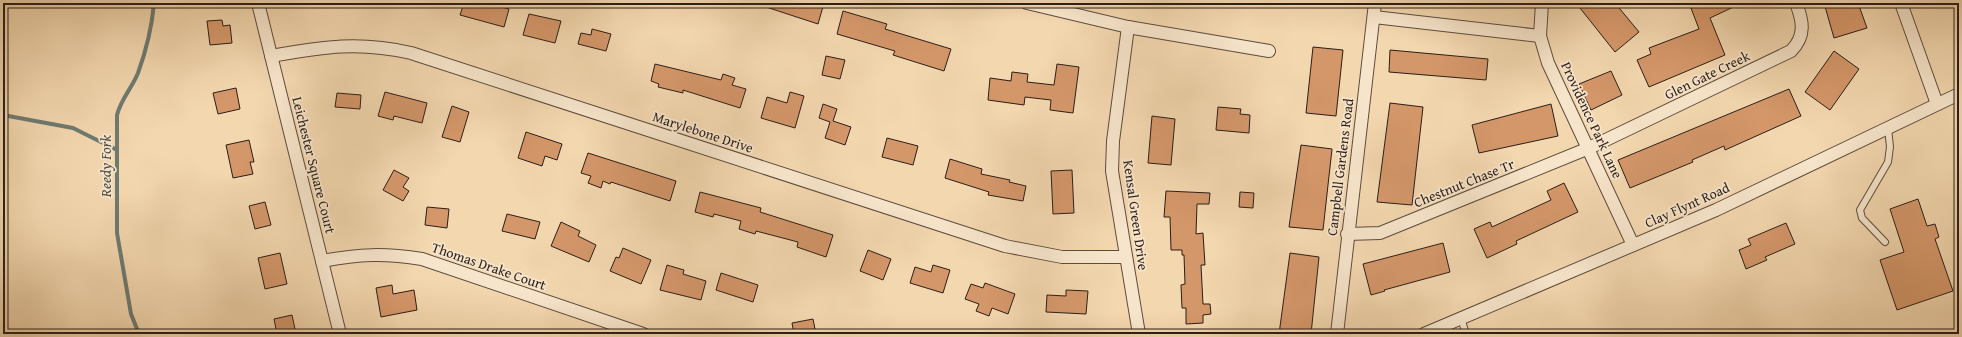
<svg xmlns="http://www.w3.org/2000/svg" width="1962" height="337" viewBox="0 0 1962 337" font-family="'Gentium Book Plus',serif">
<rect width="100%" height="100%" fill="#f3d7af"/>
<filter id="stains"><feTurbulence type="fractalNoise" baseFrequency=".005" numOctaves="4"/><feColorMatrix values="0 0 0 0 .2 0 0 0 0 .09 0 0 0 0 .02 0 0 0 .5 -.17"/></filter>
<radialGradient id="worn" r=".72"><stop offset=".6" stop-color="#630" stop-opacity="0"/><stop offset="1" stop-color="#630" stop-opacity=".3"/></radialGradient>
<g fill="none" stroke-linecap="round" stroke-linejoin="round">
<g stroke="#6e7b72" stroke-width="4">
<polyline points="3,115 73,128 117,150"/>
<path d="M139,334L131,314L117,233V115C121,99 132,88 138,73C146,51 152,26 154,3"/>
</g>
</g>
<g fill="#d4976a" stroke="#2b1e18">
<polygon points="464,3 487,3 509,9 504,27 460,15"/>
<polygon points="761,3 824,3 818,24 760,5"/>
<polygon points="1576,3 1615,3 1639,32 1615,52"/>
<polygon points="1689,3 1742,3 1710,18 1725,55 1649,87 1637,60 1651,54 1649,48 1699,29"/>
<polygon points="1824,3 1858,3 1867,28 1834,38"/>
<polygon points="843,11 887,24 885,29 951,49 944,71 893,55 895,51 837,34"/>
<polygon points="529,14 561,21 555,43 523,35"/>
<polygon points="222,20 223,26 230,25 232,43 210,45 207,21"/>
<polygon points="592,29 611,34 606,51 578,44 581,33 591,35"/>
<polygon points="1313,47 1343,50 1336,116 1306,113"/>
<polygon points="1390,50 1488,59 1486,80 1389,72"/>
<polygon points="1834,51 1859,69 1830,110 1805,92"/>
<polygon points="826,56 845,60 840,79 822,75"/>
<polygon points="655,64 721,80 723,74 735,78 732,85 746,89 740,108 683,90 683,93 658,87 659,84 651,81"/>
<polygon points="1057,64 1079,67 1073,113 1050,110 1051,100 1025,97 1024,105 988,100 990,78 1011,81 1012,72 1028,74 1027,82 1054,85"/>
<polygon points="1611,71 1622,95 1591,110 1579,84"/>
<polygon points="236,88 240,109 218,114 213,93"/>
<polygon points="1789,89 1801,116 1725,150 1724,146 1692,160 1693,162 1630,188 1618,160"/>
<polygon points="385,92 427,103 422,123 394,116 393,120 378,116"/>
<polygon points="790,92 804,96 795,128 761,118 767,97 787,103"/>
<polygon points="337,93 361,95 360,109 335,107"/>
<polygon points="1390,103 1423,107 1412,205 1377,202"/>
<polygon points="823,104 837,109 833,121 851,127 845,145 825,138 830,122 819,118"/>
<polygon points="1551,104 1558,136 1479,153 1472,125"/>
<polygon points="452,106 469,112 460,142 442,137"/>
<polygon points="1218,107 1241,109 1240,114 1250,115 1249,133 1216,130"/>
<polygon points="1152,116 1175,119 1171,165 1148,163"/>
<polygon points="526,132 562,144 557,160 545,156 542,166 518,158"/>
<polygon points="887,138 918,146 913,165 882,157"/>
<polygon points="249,140 254,162 250,162 253,174 233,178 226,145"/>
<polygon points="1301,145 1332,149 1323,230 1289,227"/>
<polygon points="588,153 676,181 670,201 611,182 610,184 603,181 601,188 588,183 591,176 581,173"/>
<polygon points="950,159 982,169 981,174 1010,180 1009,182 1026,186 1023,201 988,195 989,192 945,178"/>
<polygon points="394,170 409,178 403,187 409,191 403,201 383,190"/>
<polygon points="1072,170 1074,213 1053,214 1051,171"/>
<polygon points="1564,183 1578,212 1516,241 1517,244 1487,258 1474,229 1490,222 1492,227 1551,200 1547,191"/>
<polygon points="1166,191 1210,193 1209,204 1197,204 1196,234 1203,233 1205,265 1201,265 1203,304 1210,304 1211,314 1203,315 1203,323 1186,324 1186,308 1182,308 1181,285 1185,284 1184,255 1182,255 1182,250 1171,250 1170,217 1164,217"/>
<polygon points="700,192 761,208 760,212 833,235 826,257 797,247 798,242 756,231 755,234 739,229 741,221 714,214 713,217 695,212"/>
<polygon points="1240,192 1254,193 1253,208 1239,207"/>
<polygon points="1918,199 1927,226 1935,224 1939,237 1935,239 1953,291 1897,310 1880,260 1904,252 1890,209"/>
<polygon points="265,202 271,225 255,229 249,206"/>
<polygon points="427,207 449,209 447,228 425,225"/>
<polygon points="507,214 540,222 535,239 502,231"/>
<polygon points="561,222 580,231 578,236 596,245 589,262 551,246"/>
<polygon points="1786,223 1795,244 1765,257 1767,260 1746,269 1739,250 1751,245 1748,239"/>
<polygon points="1443,243 1450,272 1384,290 1385,291 1371,295 1363,264"/>
<polygon points="623,248 651,260 641,284 610,271 616,257 619,258"/>
<polygon points="868,250 891,259 883,280 860,271"/>
<polygon points="280,253 287,284 265,289 258,258"/>
<polygon points="1290,253 1319,257 1311,334 1279,334"/>
<polygon points="667,265 684,270 683,274 706,281 701,300 660,290"/>
<polygon points="933,265 950,270 943,293 910,283 915,267 931,272"/>
<polygon points="721,273 758,285 753,302 716,290"/>
<polygon points="985,283 1015,294 1008,314 992,308 989,316 976,311 979,304 965,299 971,284 983,288"/>
<polygon points="392,285 393,294 414,290 417,310 381,317 376,288"/>
<polygon points="1066,290 1088,291 1086,314 1046,312 1047,295 1066,296"/>
<polygon points="292,315 296,334 277,334 274,319"/>
<polygon points="813,319 816,334 794,334 792,323"/>
</g>
<g fill="none" stroke-linecap="round" stroke-linejoin="round">
<g stroke="#5d4c3e" stroke-width="8">
<g id="service">
<polyline points="1885,242 1862,218 1860,210 1888,162 1890,147 1888,128"/>
<polyline points="1461,318 1466,334"/>
</g>
</g>
<g stroke="#5d4c3e" stroke-width="14">
<g id="minor">
<polyline points="258,3 340,334"/>
<polyline points="1027,3 1128,27 1269,51"/>
<polyline points="1542,3 1540,36 1548,63 1633,245"/>
<polyline points="1901,3 1937,104"/>
<polyline points="1374,17 1540,36"/>
<polyline points="1128,27 1113,141 1112,171 1139,334"/>
<path d="M271,56C324,47 358,41 411,53L1005,246L1062,257H1125"/>
<path d="M1347,234L1380,233L1589,148L1791,51C1806,36 1803,21 1796,3"/>
<path d="M322,261C360,254 384,253 422,259L643,334"/>
<polyline points="1337,334 1375,3"/>
<polyline points="1424,334 1716,210 1959,94"/>
</g>
</g>
<use href="#service" stroke="#f7e5cb" stroke-width="6"/>
<use href="#minor" stroke="#f7e5cb" stroke-width="12"/>
</g>
<g text-anchor="middle" dominant-baseline="central" stroke-width="3.5" stroke-linejoin="round" paint-order="stroke">
<g font-size="14" fill="#2b1e18" stroke="#f7e5cb">
<text transform="translate(1707 75) rotate(-26)">Glen Gate Creek</text>
<text transform="translate(1592 120) rotate(65)">Providence Park Lane</text>
<text transform="translate(703 132) rotate(18)">Marylebone Drive</text>
<text transform="translate(314 165) rotate(76)">Leichester Square Court</text>
<text transform="translate(1340 167) rotate(-83)">Campbell Gardens Road</text>
<text transform="translate(1464 183) rotate(-22)">Chestnut Chase Tr</text>
<text transform="translate(1687 205) rotate(-24)">Clay Flynt Road</text>
<text transform="translate(1136 215) rotate(82)">Kensal Green Drive</text>
<text transform="translate(489 266) rotate(19)">Thomas Drake Court</text>
</g>
<g font-size="15" font-style="italic" fill="#4d4c45" stroke="#f7e5cb">
<text transform="translate(105 166) rotate(-90)">Reedy Fork</text>
</g>
</g>
<rect width="1962" height="337" fill="none" stroke="#f3d7af" stroke-width="16"/>
<rect x="4" y="4" width="1954" height="329" fill="none" stroke="#2b1e18" stroke-width="2"/>
<rect x="8" y="8" width="1946" height="321" fill="none" stroke="#2b1e18"/>
<rect width="100%" height="100%" filter="url(#stains)"/>
<rect width="100%" height="100%" fill="url(#worn)"/>
</svg>
